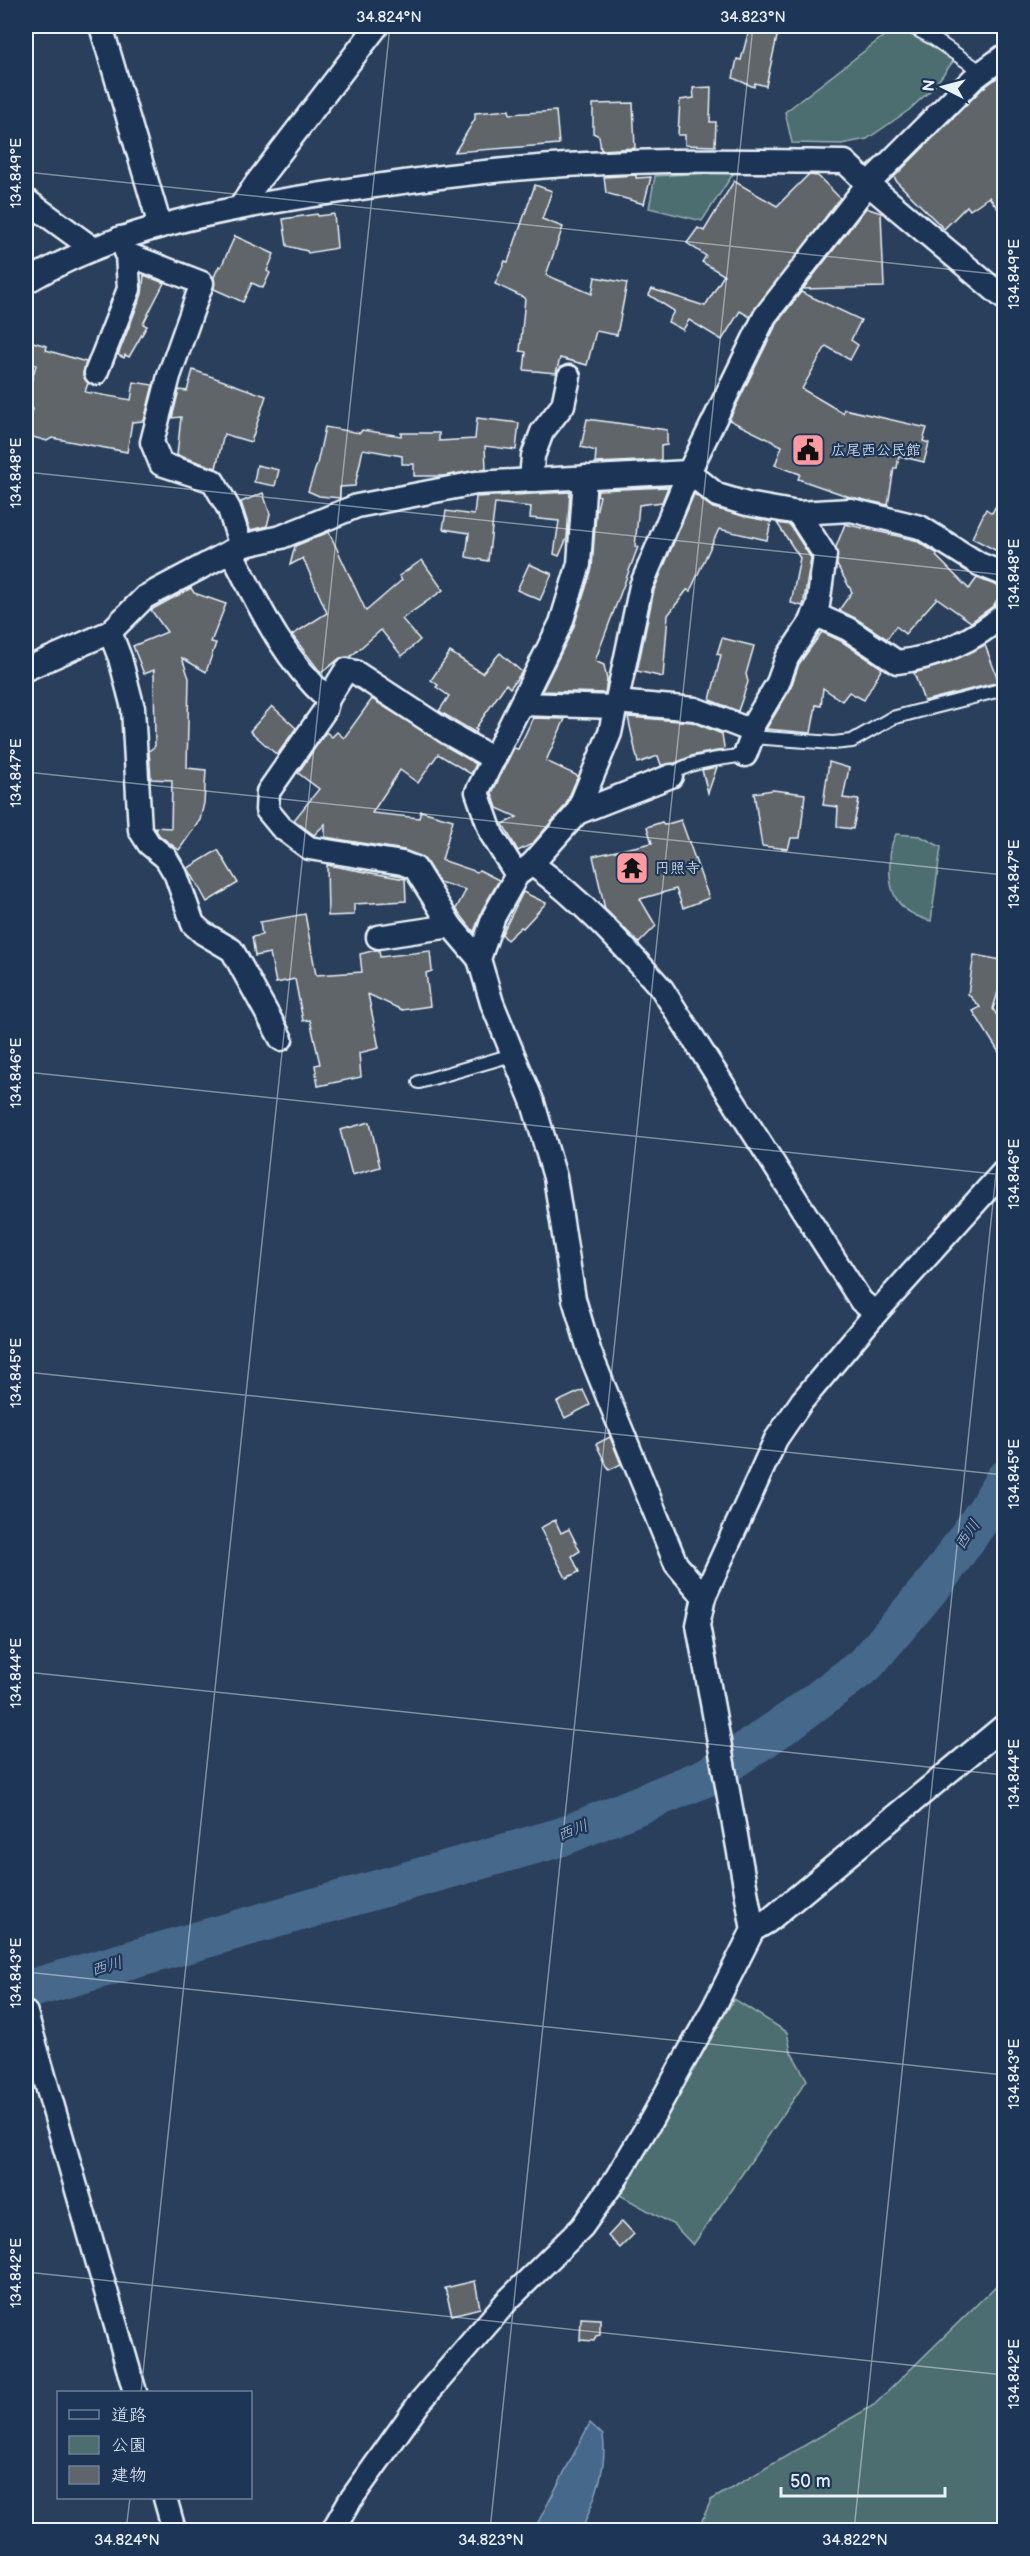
<svg xmlns="http://www.w3.org/2000/svg" width="1030" height="2556" viewBox="0 0 1030 2556" font-family="'Balsamiq Sans','Klee One',sans-serif">
<rect width="100%" height="100%" fill="#2a3f5b"/>
<filter id="ink" filterUnits="userSpaceOnUse"><feTurbulence type="fractalNoise" baseFrequency=".0167" numOctaves="2"/><feDisplacementMap in="SourceGraphic" scale="12" xChannelSelector="R" yChannelSelector="G"/><feConvolveMatrix kernelMatrix="1 2 1 2 8 2 1 2 1" color-interpolation-filters="sRGB"/></filter>
<g filter="url(#ink)">
<g fill="#4d6e6f" stroke="#9ab0b4" stroke-width="1.5">
<polygon points="897,26 955,59 932,89 909,110 867,139 841,144 792,143 785,112"/>
<polygon points="735,171 702,221 649,208 655,176"/>
<path d="M896,834L920,836L941,847L931,921C898,912 888,895 890,862C890,851 891,844 896,834Z"/>
<polygon points="734,1999 787,2032 791,2052 807,2080 693,2245 674,2225 618,2194"/>
<polygon points="1004,2278 1004,2530 698,2530 711,2500 874,2405"/>
</g>
<path fill="#44688b" stroke="#869fb7" stroke-width="1.5" d="M590,2423L603,2435C608,2469 594,2499 582,2530H534Z"/>
<g fill="none" stroke-linecap="round" stroke-linejoin="round">
<polyline stroke="#44688b" stroke-width="39" points="26,1990 561,1837 707,1777 790,1721 866,1664 938,1579 988,1508 1004,1480"/>
</g>
<g fill="#60656b" stroke="#e8f1f8" stroke-width="1.5">
<polygon points="750,26 779,28 766,86 755,83 754,87 733,78 737,59 741,60"/>
<polygon points="1005,72 1005,218 989,197 970,210 967,206 944,229 897,182 894,177 982,89"/>
<polygon points="711,87 710,122 716,122 715,146 685,145 685,135 678,135 680,100 694,98 693,88"/>
<polygon points="633,103 635,148 601,150 599,136 593,133 593,104"/>
<polygon points="509,110 510,114 556,111 559,144 455,152 475,119 475,113"/>
<polygon points="636,175 636,178 651,177 644,204 606,193 604,177"/>
<polygon points="808,175 818,176 840,198 750,317 740,311 722,340 689,320 683,330 668,322 674,311 649,295 652,289 705,306 724,275 702,262 706,256 687,243 698,228 704,231 734,181 777,206"/>
<polygon points="535,185 552,191 542,219 563,227 546,275 592,294 595,277 627,283 617,335 596,331 587,365 560,358 556,373 524,370 526,352 520,351 525,298 495,284 505,261 508,262"/>
<polygon points="866,208 881,213 884,287 803,289"/>
<polygon points="317,214 318,216 334,214 337,248 308,253 307,251 287,246 283,219"/>
<polygon points="235,236 274,254 267,271 270,273 263,288 252,283 243,302 214,289 214,277 219,266 221,267"/>
<polygon points="144,275 164,283 143,324 147,326 129,357 125,355 124,358 118,355 142,294"/>
<polygon points="801,292 861,320 851,340 858,345 850,360 826,346 802,389 843,413 844,409 927,428 923,441 929,443 924,462 899,456 897,468 894,468 888,505 850,497 798,479 800,474 775,465 782,446 729,420 777,323"/>
<polygon points="26,340 47,346 46,350 86,362 83,374 88,383 85,392 131,400 134,382 153,385 144,421 132,422 127,452 52,438 47,441 26,435 33,409 26,405 26,400 36,365 26,362"/>
<polygon points="193,370 266,396 251,442 224,434 216,468 177,455 181,417 172,418 179,390 187,391"/>
<polygon points="477,418 519,423 516,450 485,446 486,469 443,476 414,476 414,464 402,464 402,456 363,449 355,486 340,487 340,498 319,496 308,491 317,464 325,427 360,433 362,430 401,436 401,433 439,433 439,441 475,439"/>
<polygon points="587,419 667,430 667,445 661,446 661,460 595,463 596,451 581,447"/>
<polygon points="257,465 279,470 275,486 254,482"/>
<polygon points="668,487 662,502 639,505 635,547 638,547 595,661 604,665 607,680 605,693 542,691 573,629 592,568 596,513 600,496 597,495 598,490"/>
<polygon points="1005,489 1005,537 997,551 972,538 986,509 992,513"/>
<polygon points="570,492 567,538 559,556 554,554 559,521 530,518 531,507 495,503 488,561 466,557 469,533 443,529 446,511 474,515 476,497"/>
<polygon points="263,493 270,514 267,526 250,530 241,502"/>
<polygon points="694,494 713,508 771,522 767,540 719,529 690,591 687,590 668,615 663,677 637,671 654,590"/>
<polygon points="777,523 790,525 811,558 803,606 791,603 800,558"/>
<polygon points="845,524 915,540 938,554 936,556 969,589 977,578 1005,589 993,606 971,622 937,598 905,634 896,626 887,639 855,618 839,610 852,592 837,565 836,547"/>
<polygon points="329,532 366,611 402,580 399,576 422,560 443,590 402,619 420,640 402,656 381,630 350,657 340,658 321,673 292,635 327,613 303,558 290,565 295,546"/>
<polygon points="529,564 552,574 540,600 517,590"/>
<polygon points="191,588 194,593 226,604 211,642 216,643 206,672 182,658 189,678 187,768 206,770 204,803 200,820 179,850 159,835 154,827 171,828 172,780 151,779 149,751 155,746 154,670 144,674 133,646 167,632 151,610"/>
<polygon points="822,632 841,641 882,668 864,700 849,692 842,701 823,688 821,706 816,705 811,733 766,729 790,690 799,664"/>
<polygon points="722,638 754,646 746,674 748,682 738,711 710,700 721,655 717,654"/>
<polygon points="985,645 999,682 924,701 914,673 945,664"/>
<polygon points="450,652 482,673 500,653 522,672 510,688 506,684 475,729 477,730 476,733 439,711 449,696 436,687 438,685 431,680"/>
<polygon points="372,699 476,764 471,774 438,754 418,783 400,770 372,813 419,818 421,811 453,820 442,860 477,872 479,870 499,880 482,910 474,932 456,909 466,890 439,882 426,861 420,856 404,850 325,837 325,824 314,835 294,820 319,789 298,773 326,732 332,737 337,732 344,738"/>
<polygon points="272,706 296,728 277,755 250,731"/>
<polygon points="628,717 692,722 722,734 724,747 723,750 694,755 675,763 661,765 658,756 638,763"/>
<polygon points="533,718 565,719 546,761 578,776 565,806 532,844 518,851 503,824 517,817 497,808 492,793 514,748 518,749"/>
<polygon points="829,762 849,768 843,798 859,800 853,829 837,827 838,807 823,805"/>
<polygon points="717,767 708,793 702,770"/>
<polygon points="773,790 805,794 800,838 791,838 788,849 762,846 754,793"/>
<polygon points="681,820 709,898 683,908 676,889 640,899 656,926 639,943 605,909 593,856 652,843 647,827 662,822 664,825"/>
<polygon points="218,850 238,883 207,902 188,868"/>
<polygon points="327,865 405,879 406,901 354,904 354,915 328,916"/>
<polygon points="523,892 546,903 523,928 521,927 507,940 502,934"/>
<polygon points="305,914 316,975 362,972 360,954 376,950 379,950 380,957 430,951 432,971 426,973 430,1006 402,1010 368,994 379,1048 359,1053 361,1077 318,1086 315,1065 320,1064 310,1020 303,1021 295,979 276,983 270,953 255,956 252,937 262,935 260,922"/>
<polygon points="974,955 1002,960 999,975 1002,978 993,1009 1005,1028 1005,1062 973,1011 980,1007 968,994"/>
<polygon points="370,1122 380,1167 352,1175 340,1130"/>
<polygon points="583,1390 590,1405 565,1418 557,1402"/>
<polygon points="610,1437 621,1464 609,1470 596,1444"/>
<polygon points="555,1520 561,1533 569,1529 580,1551 572,1556 579,1572 566,1578 540,1528"/>
<polygon points="622,2221 634,2234 620,2248 608,2236"/>
<polygon points="475,2281 480,2308 452,2315 445,2288"/>
<polygon points="581,2318 600,2319 600,2335 596,2336 594,2341 580,2340"/>
</g>
<g fill="none" stroke-linecap="round" stroke-linejoin="round">
<g stroke="#e8f1f8" stroke-width="16">
<g id="lane">
<polyline points="910,26 934,39 982,72"/>
<polyline points="752,737 833,743 852,741 892,718 1004,689"/>
<path d="M671,776C688,760 722,759 745,755"/>
<polyline points="419,1082 512,1055"/>
</g>
</g>
<g stroke="#e8f1f8" stroke-width="27">
<g id="street">
<polyline points="101,26 160,226"/>
<polyline points="26,200 92,248"/>
<polyline points="241,206 255,185 377,26"/>
<polyline points="120,238 127,254 202,283 169,376 152,442 161,464 213,481 229,509 241,546"/>
<path d="M26,282C119,227 223,209 328,193C414,180 499,168 586,164C672,159 758,161 845,162L868,184L1004,298"/>
<polyline points="96,373 129,289 127,254"/>
<polyline points="531,480 533,456 542,432 563,405 569,377"/>
<path d="M231,551C258,604 282,658 328,699L325,710L268,792L267,810L281,827L309,848L402,863L415,868L451,926L479,959"/>
<path d="M814,614L848,629L897,662C935,658 976,640 1004,614"/>
<polyline points="110,632 120,658 133,708 140,830 149,844 166,858 176,875 193,924 203,933 232,950 281,1039"/>
<polyline points="26,669 110,632 145,597 241,546 281,537 357,506 476,483 689,472 717,495 747,504 798,513 851,510 920,527 979,564 1004,574"/>
<polyline points="328,699 346,670 355,672 448,733 494,759"/>
<polyline points="616,702 695,709 750,730"/>
<polyline points="522,704 615,707"/>
<polyline points="745,755 752,737 750,730 778,683 787,658 811,622 818,605 825,555 798,513"/>
<polyline points="577,813 671,776"/>
<path d="M532,864C581,899 622,944 662,989L861,1301L876,1313"/>
<polyline points="517,875 492,835 477,792 561,623 579,564 585,477"/>
<polyline points="378,937 451,926"/>
<polyline points="704,1597 676,1564 590,1353 574,1299 555,1177 533,1103 492,1003 479,959 494,916 517,875 532,864 577,813 610,733 641,586 689,472 765,316 868,184 973,79 1004,56"/>
<polyline points="753,1930 698,1625 704,1597 776,1439 802,1401 876,1313 1004,1171"/>
<polyline points="26,2013 135,2392"/>
<polyline points="165,2498 174,2530"/>
<polyline points="333,2530 349,2502 420,2402 507,2301 582,2227 617,2177 650,2122 714,2007 753,1930 767,1922 1004,1726"/>
</g>
</g>
<use href="#lane" stroke="#1d3557" stroke-width="12"/>
<use href="#street" stroke="#1d3557" stroke-width="22"/>
</g>
</g>
<path fill="none" stroke="#e8f1f8" stroke-width="1.5" stroke-opacity="0.45" d="M26,29V26M26,172L1004,275M26,472L1004,575M26,772L1004,875M26,1072L1004,1175M26,1372L1004,1475M26,1672L1004,1775M26,1972L1004,2075M26,2272L1004,2375M141,2392L390,26M126,2530L130,2498M490,2530L753,26M854,2530L1004,1097"/>
<defs>
<g id="civic-square" transform="scale(1.725)"><rect x="-9" y="-9" width="18" height="18" rx="4" fill="#ff9aa2" stroke="#1d3557"/><path d="M-.6-6.5H3V-4.5H.6V-3L4-1V1h2V6H-6V1h2V-1L-.6-3ZM-1.2 2.5V6h2.4V2.5Z" fill="#111"/></g>
<g id="temple-square" transform="scale(1.725)"><rect x="-9" y="-9" width="18" height="18" rx="4" fill="#ff9aa2" stroke="#1d3557"/><path d="M0-6L5-2H3V0L6.5 2.5H4V6H1.5V3h-3V6H-4V2.5H-6.5L-3 0V-2H-5Z" fill="#111"/></g>
</defs>
<g fill-rule="evenodd">
<use href="#civic-square" x="808" y="450"/>
<use href="#temple-square" x="632" y="868"/>
</g>
<g text-anchor="middle" dominant-baseline="central" stroke-width="4.5" stroke-linejoin="round" paint-order="stroke">
<g font-size="15" fill="#e8f1f8" stroke="#1d3557" text-anchor="start">
<text x="831" y="450">広尾西公民館</text>
<text x="655" y="868">円照寺</text>
</g>
<g font-size="16" font-style="italic" fill="#afc1d2" stroke="#1d3557">
<text transform="translate(968 1535) rotate(-56)">西川</text>
<text transform="translate(573 1831) rotate(-21)">西川</text>
<text transform="translate(107 1967) rotate(-16)">西川</text>
</g>
</g>
<rect width="1030" height="2556" fill="none" stroke="#1d3557" stroke-width="66"/>
<rect x="57" y="2391" width="195" height="108" fill="#1d3557" stroke="#6e8097" stroke-width="1.5"/>
<rect x="69" y="2410" width="30" height="9" fill="#1d3557" stroke="#6e8097" stroke-width="1.5"/>
<text x="111" y="2421" font-size="18" fill="#e8f1f8">道路</text>
<rect x="69" y="2436" width="30" height="18" fill="#4d6e6f" stroke="#6e8097" stroke-width="1.5"/>
<text x="111" y="2451" font-size="18" fill="#e8f1f8">公園</text>
<rect x="69" y="2466" width="30" height="18" fill="#60656b" stroke="#6e8097" stroke-width="1.5"/>
<text x="111" y="2481" font-size="18" fill="#e8f1f8">建物</text>
<g transform="translate(943 87) rotate(276)" stroke="#1d3557" stroke-width="4.5" paint-order="stroke">
<path d="M0-4.5L10 22L0 15L-10 22Z" fill="#e8f1f8"/>
<text y="-9" font-size="16" font-weight="bold" text-anchor="middle" fill="#e8f1f8">N</text>
</g>
<path d="M781 2487v9h164v-9" fill="none" stroke="#e8f1f8" stroke-width="3"/>
<text x="790" y="2487" font-size="18" fill="#e8f1f8" stroke="#1d3557" stroke-width="4.5" paint-order="stroke">50 m</text>
<rect x="33" y="33" width="964" height="2490" fill="none" stroke="#e8f1f8" stroke-width="2"/>
<g font-size="15" text-anchor="middle" fill="#e8f1f8">
<text x="389" y="22">34.824°N</text>
<text x="753" y="22">34.823°N</text>
<text transform="translate(16 173) rotate(-90)" y="5">134.849°E</text>
<text transform="translate(1014 274) rotate(-90)" y="5">134.849°E</text>
<text transform="translate(16 473) rotate(-90)" y="5">134.848°E</text>
<text transform="translate(1014 574) rotate(-90)" y="5">134.848°E</text>
<text transform="translate(16 773) rotate(-90)" y="5">134.847°E</text>
<text transform="translate(1014 874) rotate(-90)" y="5">134.847°E</text>
<text transform="translate(16 1073) rotate(-90)" y="5">134.846°E</text>
<text transform="translate(1014 1174) rotate(-90)" y="5">134.846°E</text>
<text transform="translate(16 1373) rotate(-90)" y="5">134.845°E</text>
<text transform="translate(1014 1474) rotate(-90)" y="5">134.845°E</text>
<text transform="translate(16 1673) rotate(-90)" y="5">134.844°E</text>
<text transform="translate(1014 1774) rotate(-90)" y="5">134.844°E</text>
<text transform="translate(16 1973) rotate(-90)" y="5">134.843°E</text>
<text transform="translate(1014 2074) rotate(-90)" y="5">134.843°E</text>
<text transform="translate(16 2273) rotate(-90)" y="5">134.842°E</text>
<text transform="translate(1014 2374) rotate(-90)" y="5">134.842°E</text>
<text x="127" y="2545">34.824°N</text>
<text x="491" y="2545">34.823°N</text>
<text x="855" y="2545">34.822°N</text>
</g>
</svg>
